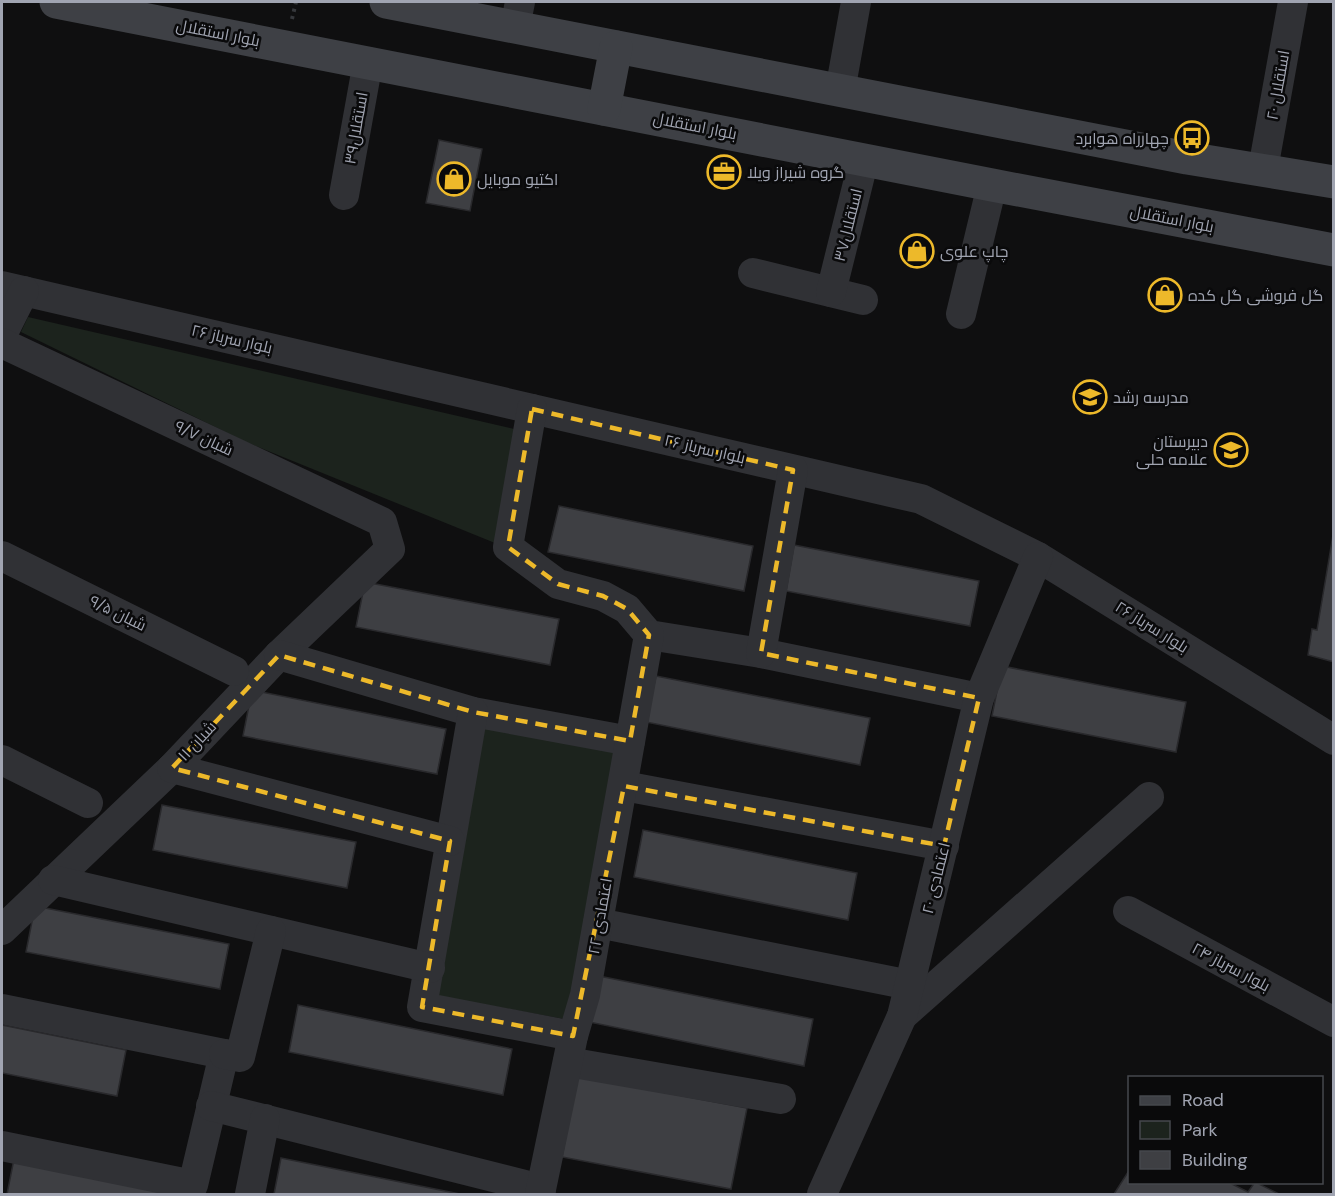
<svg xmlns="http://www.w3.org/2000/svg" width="1335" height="1196" viewBox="0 0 1335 1196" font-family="'DM Sans',Cairo,sans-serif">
<rect width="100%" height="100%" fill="#0f0f10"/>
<g fill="#1c231d">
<polygon points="28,317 514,429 495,543 246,442 21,332"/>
<polygon points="479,721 620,747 570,1020 431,995"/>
</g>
<g fill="#3e3f43" stroke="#29292c" stroke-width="1.5">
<polygon points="439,140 482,149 470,211 426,203"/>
<polygon points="559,506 753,546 744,591 548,552"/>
<polygon points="1334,529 1334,662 1308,655 1312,629 1317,630"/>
<polygon points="794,545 979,581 970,626 786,591"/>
<polygon points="365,582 559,619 550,665 356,627"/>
<polygon points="1002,666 1186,702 1176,752 992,716"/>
<polygon points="656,676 870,718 860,765 646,722"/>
<polygon points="252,690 446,729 437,774 243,736"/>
<polygon points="162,805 356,842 347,888 153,850"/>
<polygon points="643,830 857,873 848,920 634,877"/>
<polygon points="35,906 229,944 220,989 26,952"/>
<polygon points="599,976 813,1019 804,1066 589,1022"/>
<polygon points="298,1005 512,1049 503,1095 289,1052"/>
<polygon points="2,1025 126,1050 117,1096 2,1073"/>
<polygon points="577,1076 747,1108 731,1189 562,1157"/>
<polygon points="281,1158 460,1194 274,1194"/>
<polygon points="14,1159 198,1194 7,1194"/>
<polygon points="1130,1169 1130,1182 1228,1182 1248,1192 1255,1182 1279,1194 1114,1194"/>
</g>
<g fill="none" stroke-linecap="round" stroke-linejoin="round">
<polyline stroke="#36383c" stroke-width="4" stroke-dasharray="3 4.5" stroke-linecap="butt" points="292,19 296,2"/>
<g stroke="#303135" stroke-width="30">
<polyline points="515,27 520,2"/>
<polyline points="840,91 856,2"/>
<polyline points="1263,169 1293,2"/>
<polyline points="344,195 368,62"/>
<polyline points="753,273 863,300"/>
<polyline points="2,286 921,499 1038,557 1334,740"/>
<polyline points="831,292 864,159"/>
<polyline points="961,314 992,185"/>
<polyline points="2,335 24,291"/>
<polyline points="2,343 382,522 390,549 279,655 172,768 2,930"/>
<polyline points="532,409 508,547 558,584 603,596 627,609 649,635 761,653 979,698"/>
<polyline points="2,556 234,671"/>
<polyline points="761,653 793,470"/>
<polyline points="279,655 473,712 630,741"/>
<polyline points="473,712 422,1007 573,1036"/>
<polyline points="2,760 88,803"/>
<polyline points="172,768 450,841"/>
<polyline points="624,786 944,846"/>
<polyline points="53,880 430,968"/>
<polyline points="1128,911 1334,1022"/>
<polyline points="598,923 910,985"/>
<polyline points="2,1009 224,1054 193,1185 2,1146"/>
<polyline points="902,1016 1149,797"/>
<polyline points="224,1054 240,1057 271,931"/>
<polyline points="568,1062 781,1099"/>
<polyline points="211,1106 541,1189"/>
<polyline points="250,1194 265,1119"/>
<polyline points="540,1194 573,1036 585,995 649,635"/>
<polyline points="822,1194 902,1016 979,698 1038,557"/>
</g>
<g stroke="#3e4045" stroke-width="33">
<polyline points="56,2 992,185 1334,250"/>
<polyline points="386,2 1187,158 1334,182"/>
<polyline points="604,109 616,47"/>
</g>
</g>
<path fill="none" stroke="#edb92a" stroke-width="4.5" stroke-dasharray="12 8" stroke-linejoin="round" d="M532,409L793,470L761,653L979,698L944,846L624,786L573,1036L422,1007L450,841L172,768L279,655L473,712L630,741L649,635L627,609L603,596L558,584L508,547Z"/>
<defs>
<g id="bus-ring" transform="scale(1.725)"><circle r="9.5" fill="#0a0a0b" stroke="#edb92a" stroke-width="1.5"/><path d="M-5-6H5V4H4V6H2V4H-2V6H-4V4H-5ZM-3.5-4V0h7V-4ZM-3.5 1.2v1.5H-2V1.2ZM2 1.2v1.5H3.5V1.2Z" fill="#edb92a"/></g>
<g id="office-ring" transform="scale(1.725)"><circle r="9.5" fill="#0a0a0b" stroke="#edb92a" stroke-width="1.5"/><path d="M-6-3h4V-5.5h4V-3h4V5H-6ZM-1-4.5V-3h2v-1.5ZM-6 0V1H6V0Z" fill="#edb92a"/></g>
<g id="shop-ring" transform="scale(1.725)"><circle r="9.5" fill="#0a0a0b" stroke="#edb92a" stroke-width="1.5"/><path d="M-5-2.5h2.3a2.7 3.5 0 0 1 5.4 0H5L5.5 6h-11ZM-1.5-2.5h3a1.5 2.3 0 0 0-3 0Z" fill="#edb92a"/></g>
<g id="school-ring" transform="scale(1.725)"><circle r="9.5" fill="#0a0a0b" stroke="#edb92a" stroke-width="1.5"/><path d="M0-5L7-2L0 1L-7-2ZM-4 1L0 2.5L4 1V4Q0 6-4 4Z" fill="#edb92a"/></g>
</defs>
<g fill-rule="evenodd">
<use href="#bus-ring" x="1192" y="138"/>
<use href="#office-ring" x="724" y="172"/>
<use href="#shop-ring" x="454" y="179"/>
<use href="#shop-ring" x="917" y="251"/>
<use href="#shop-ring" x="1165" y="295"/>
<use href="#school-ring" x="1090" y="397"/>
<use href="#school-ring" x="1231" y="450"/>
</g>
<g text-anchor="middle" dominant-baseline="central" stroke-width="5" stroke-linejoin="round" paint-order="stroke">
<g font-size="16" fill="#a0a4b1" stroke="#0a0a0b">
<text transform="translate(218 33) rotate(11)">بلوار استقلال</text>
<text transform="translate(1278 85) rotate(-80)">۲۰ استقلال</text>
<text transform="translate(695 126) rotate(11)">بلوار استقلال</text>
<text transform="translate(356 128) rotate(-80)">استقلال۳۹</text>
<text transform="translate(1172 219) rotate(11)">بلوار استقلال</text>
<text transform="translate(848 225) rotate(-76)">استقلال۳۷</text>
<text transform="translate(232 339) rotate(13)">۲۶ بلوار سرباز</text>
<text transform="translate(204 438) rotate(25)">۹/۷ شبان</text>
<text transform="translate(705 449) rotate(13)">۲۶ بلوار سرباز</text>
<text transform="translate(118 613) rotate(26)">۹/۵ شبان</text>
<text transform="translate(1152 627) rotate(32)">۲۶ بلوار سرباز</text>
<text transform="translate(197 741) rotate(-47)">۱۱ شبان</text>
<text transform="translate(936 878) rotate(-76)">۲۰ اعتمادی</text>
<text transform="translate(600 916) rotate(-80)">۲۲ اعتمادی</text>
<text transform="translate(1231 967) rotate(28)">۲۴ بلوار سرباز</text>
</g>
<g font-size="16" fill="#a0a4b1" stroke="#0a0a0b" text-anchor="start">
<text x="1169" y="138" text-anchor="end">چهارراه هوابرد</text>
<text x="747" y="172">گروه شیراز ویلا</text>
<text x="477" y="179">اکتیو موبایل</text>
<text x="940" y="251">چاپ علوی</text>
<text x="1188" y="295">گل فروشی گل کده</text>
<text x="1113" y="397">مدرسه رشد</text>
<text x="1208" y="441" text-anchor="end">دبیرستان<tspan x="1208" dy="18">علامه حلی</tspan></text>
</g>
</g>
<rect width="1335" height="1196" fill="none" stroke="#a0a4b1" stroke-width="6"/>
<rect x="1128" y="1076" width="195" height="108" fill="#0a0a0b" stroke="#46484d" stroke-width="1.5"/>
<rect x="1140" y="1096" width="30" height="9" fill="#3e4045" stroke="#46484d" stroke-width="1.5"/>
<text x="1182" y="1106" font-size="18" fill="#a0a4b1">Road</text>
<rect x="1140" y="1121" width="30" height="18" fill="#1c231d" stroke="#46484d" stroke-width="1.5"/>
<text x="1182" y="1136" font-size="18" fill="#a0a4b1">Park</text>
<rect x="1140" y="1151" width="30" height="18" fill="#3e3f43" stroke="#46484d" stroke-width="1.5"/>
<text x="1182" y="1166" font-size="18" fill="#a0a4b1">Building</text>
</svg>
